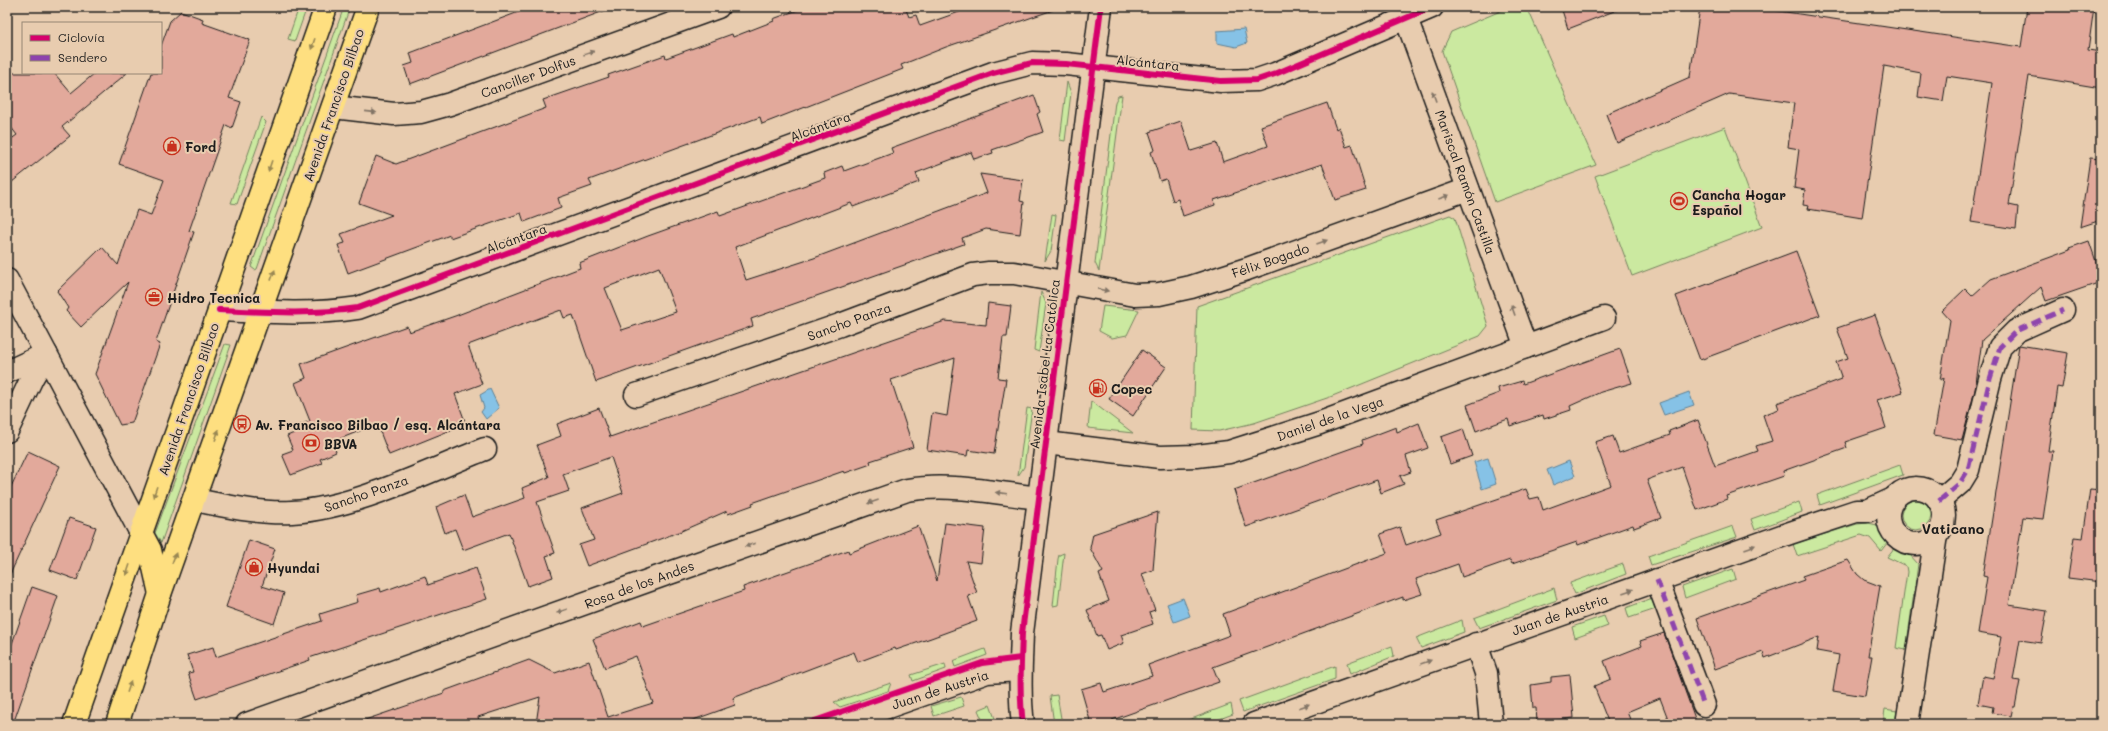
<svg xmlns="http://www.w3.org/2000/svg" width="2108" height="731" viewBox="0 0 2108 731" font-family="Mali,sans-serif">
<rect width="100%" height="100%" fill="#e8ccaf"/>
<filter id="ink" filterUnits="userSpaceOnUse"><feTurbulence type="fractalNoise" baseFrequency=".025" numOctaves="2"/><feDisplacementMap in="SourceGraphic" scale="8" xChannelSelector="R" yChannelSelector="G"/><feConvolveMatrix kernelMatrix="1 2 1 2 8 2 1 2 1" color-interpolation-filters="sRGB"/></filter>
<g filter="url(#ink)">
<g fill="#cbe9a0" stroke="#74825e">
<polygon points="299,7 307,7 295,41 288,39"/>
<polygon points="344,7 350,7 257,269 255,270 251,267"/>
<polygon points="1510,7 1527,7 1596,165 1495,202 1442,51 1451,32"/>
<polygon points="1067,82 1071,93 1065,141 1060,140"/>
<polygon points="1122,95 1099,271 1095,263 1115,102 1118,96"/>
<polygon points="261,117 266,122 237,204 231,203"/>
<polygon points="1725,127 1762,227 1632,276 1595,176"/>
<polygon points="1052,214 1056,215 1051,251 1045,261"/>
<polygon points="1450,215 1455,218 1488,326 1480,336 1330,397 1254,423 1219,431 1193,430 1197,306"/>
<polygon points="1041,292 1046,303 1039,352 1034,350"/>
<polygon points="1103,306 1139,310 1127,335 1112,338 1099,331"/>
<polygon points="225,344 231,345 161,543 155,533"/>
<polygon points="1091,401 1133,433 1088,428"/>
<polygon points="1027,408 1032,409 1024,467 1018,476"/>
<polygon points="1900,465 1903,475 1820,505 1817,495"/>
<circle cx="1916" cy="515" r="15"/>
<polygon points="1799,502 1802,512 1755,530 1751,519"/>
<polygon points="1868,523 1877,525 1888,542 1881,551 1870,538 1861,535 1797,556 1793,544 1857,524"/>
<polygon points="1733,526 1737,537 1651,565 1648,556"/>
<polygon points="1895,547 1910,555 1918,564 1906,650 1896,648 1907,572 1906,566 1887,557"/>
<polygon points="1064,553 1058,605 1053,606 1058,559 1059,555"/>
<polygon points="1623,564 1626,574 1575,594 1570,583"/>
<polygon points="1733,569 1736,579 1685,598 1682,587"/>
<polygon points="1554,588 1557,600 1479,628 1474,618"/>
<polygon points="1655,597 1659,608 1629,618 1626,608"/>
<polygon points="1604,616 1608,626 1575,638 1572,627"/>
<polygon points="1462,620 1464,632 1421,648 1416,638"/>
<polygon points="1392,646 1394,656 1350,674 1347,663"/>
<polygon points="985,649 987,655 955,667 953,661"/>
<polygon points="945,664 946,669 913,681 911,675"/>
<polygon points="1335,666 1335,679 1243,712 1239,701"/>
<polygon points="891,683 888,691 840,707 834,702"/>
<polygon points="1057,695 1062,724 1054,724 1050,696"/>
<polygon points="961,697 964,706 934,716 931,706"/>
<polygon points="1231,704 1233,714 1206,724 1178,724"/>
<polygon points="990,705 997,724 984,724 978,710"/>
<polygon points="1885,709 1897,711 1895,724 1883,724"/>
</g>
<g fill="#86c2e6" stroke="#5c8095">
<polygon points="1244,29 1247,43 1236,47 1217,43 1217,31"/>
<polygon points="490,389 499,408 486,419 481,412 484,408 480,395"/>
<polygon points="1689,392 1694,405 1664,415 1659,403"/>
<polygon points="1488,458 1496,484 1482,489 1474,462"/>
<polygon points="1569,461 1575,476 1553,485 1547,470"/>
<polygon points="1183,598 1190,616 1174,622 1167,604"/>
</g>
<g fill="#e2a99b" stroke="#1c1c1c" fill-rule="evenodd">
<polygon points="532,7 609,7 609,9 410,84 404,66 413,63 410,53"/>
<polygon points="806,7 905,7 909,17 916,15 920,26 973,7 1052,7 1053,10 946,47 901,65 903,69 762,124 760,117 589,180 592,186 558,198 561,208 524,222 521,213 450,238 450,235 348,273 338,245 345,243 341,234 392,215 359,203 376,156 396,164 546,108 543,100 609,77 608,75 665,55 666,58 732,34 733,37 774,21 773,19"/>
<polygon points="1561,7 1622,7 1622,8 1568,29"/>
<polygon points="1700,7 1752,7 2021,47 2027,7 2094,7 2088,50 2101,52 2101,88 2029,76 2009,205 2018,207 2016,229 1971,222 1992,83 1947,76 1943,101 1918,97 1921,73 1884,66 1862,218 1808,209 1809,206 1803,205 1805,190 1794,188 1799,149 1788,147 1794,103 1729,94 1617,143 1606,114 1690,77"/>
<polygon points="181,11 203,19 202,23 250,40 229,98 241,102 232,128 226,125 189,231 194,232 156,342 160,344 132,423 120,425 95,374 128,282 81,327 66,311 68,308 57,291 102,247 118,265 137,210 151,215 164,180 119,164 151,73 161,73 161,46 170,21"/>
<polygon points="7,73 54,73 71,93 95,73 127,73 62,127 70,136 7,186 7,142 17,135 7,122"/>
<path d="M1034,95L1040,112L1037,114L1043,132L992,150L993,153L974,159L971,152L916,173L919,182L853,207L851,203L735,247L746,280L814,258L987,193L980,174L1023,180L1020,201L1024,202L1020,234L986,229L962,238L964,244L751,319L753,326L596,382L573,315L564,318L561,310L468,345L482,384L455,394L466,424L389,455L377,424L332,442L336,452L320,459L322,463L291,475L282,454L293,450L287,436L299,431L297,426L310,421L295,383L306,378L301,364L407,326L409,332L455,316L580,268L579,263L648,236L718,211L720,216L825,178L824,173L842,166L844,171L893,153L891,148ZM659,267L676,312L622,330L605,288Z"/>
<polygon points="1327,103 1336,129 1339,127 1346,147 1352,145 1366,190 1335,200 1322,164 1214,200 1215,205 1183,216 1178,199 1173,201 1166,179 1160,181 1151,152 1155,150 1149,132 1181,121 1191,151 1217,143 1223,162 1268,146 1261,126"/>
<polygon points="2090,158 2101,159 2101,220 2080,227"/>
<polygon points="2089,241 2101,276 2101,282 2046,301 2041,287 1982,340 1975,390 1962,440 1934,435 1944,378 1940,380 1950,320 1942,311 1965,289 1972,296 1991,279 2070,250 2069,248"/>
<polygon points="1796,251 1820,315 1700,360 1676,296"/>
<polygon points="988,303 1011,306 1007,337 1003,337 998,378 1006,379 994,454 968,450 967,456 927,450 932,413 947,416 955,358 891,380 913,447 870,461 871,464 845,473 844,471 752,503 753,505 728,514 727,511 679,532 587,566 579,545 594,540 582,508 623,493 611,457 563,474 569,491 537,502 555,553 546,556 553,577 528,586 509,533 463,550 455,529 445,533 436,507 464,495 472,517 525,498 522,488 549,477 537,445 561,436 557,424 599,408 610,437 945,321 986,325"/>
<polygon points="1875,315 1903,392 1877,400 1886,428 1845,442 1847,448 1783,471 1784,476 1726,496 1727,499 1697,510 1682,467 1647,480 1661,518 1634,528 1633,525 1578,545 1577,542 1512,564 1510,560 1462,577 1458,564 1416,579 1422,594 1403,600 1403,597 1213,667 1219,682 1112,720 1114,724 1091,724 1081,689 1101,683 1104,692 1152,676 1148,665 1230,635 1223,614 1387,553 1380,534 1400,527 1406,545 1441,533 1436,520 1526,489 1530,499 1539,497 1543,510 1611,485 1595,442 1613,436 1619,453 1670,435 1669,431 1698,420 1715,466 1758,451 1756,446 1772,441 1763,415 1779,409 1777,403 1842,379 1836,362 1848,358 1837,328"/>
<polygon points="2019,345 2068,353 2062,388 2057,387 2048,451 2053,451 2043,519 2023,517 2009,605 2047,611 2041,643 2020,640 2013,680 2020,681 2015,707 2013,707 2011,716 1992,713 1993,707 1978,704 1983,676 1993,678 2001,637 1978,633 1987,577 1983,576"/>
<polygon points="1620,349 1632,383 1601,392 1570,406 1571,410 1544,419 1543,415 1510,426 1508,419 1476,431 1467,405 1499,393 1498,388 1522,381 1523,384"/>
<polygon points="1142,350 1166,367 1133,416 1109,399"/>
<polygon points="1419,423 1428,448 1406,456 1411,472 1400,476 1404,484 1381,493 1377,480 1246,527 1234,490 1363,444 1362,440 1396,427 1397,432"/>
<polygon points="1463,429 1472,456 1450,464 1441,437"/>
<polygon points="28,451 60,466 7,581 7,495"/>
<polygon points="2090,489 2101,490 2101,582 2068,578 2074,537 2083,538"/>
<polygon points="1158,512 1153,570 1142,574 1155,610 1149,612 1153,624 1121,635 1124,643 1107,650 1101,635 1097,636 1087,610 1109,601 1099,574 1103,572 1090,548 1093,534"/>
<polygon points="69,518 96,527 77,580 50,570"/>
<polygon points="945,523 985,528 981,563 966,561 977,593 968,596 977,621 931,638 896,650 895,648 858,662 854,652 733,698 735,705 682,724 536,724 540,697 478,717 480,724 363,724 362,721 444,693 444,691 529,660 555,673 589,661 608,717 653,703 636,656 605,668 593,639 641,621 643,626 744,591 743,587 848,550 849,553 918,526 937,581"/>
<polygon points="249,540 275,549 262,586 284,593 274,624 226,607"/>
<polygon points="1848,560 1857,574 1864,580 1880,586 1868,656 1872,656 1865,696 1833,691 1839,655 1817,651 1819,637 1765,658 1763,652 1715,669 1697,618 1804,580 1802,576"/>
<polygon points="476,568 487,599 309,658 310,660 197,699 188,673 193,672 187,655 213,647 216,657 322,621 320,614 358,602 356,595 380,588 381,592 425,576 428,585"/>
<polygon points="32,587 58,596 13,724 7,724 7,658"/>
<polygon points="1664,633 1697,724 1670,724 1660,698 1627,712 1632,724 1609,724 1594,686 1611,679 1604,661 1642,646 1640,641"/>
<polygon points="1570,675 1574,718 1537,722 1536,708 1533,708 1531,685 1551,682 1551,677"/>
</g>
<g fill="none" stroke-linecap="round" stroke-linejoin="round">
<g stroke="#1c1c1c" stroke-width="25">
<g id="street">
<polyline points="1406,18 1526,347"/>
<polyline points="333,107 394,114 421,112 450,104 718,7"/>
<polyline points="7,372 46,354"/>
<polyline points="636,395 840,325 973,275 989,273 1014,273 1135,295 1159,294 1191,287 1247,269 1468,189"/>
<polyline points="7,431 32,378 46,354"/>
<polyline points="1046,443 1160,457 1197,456 1229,452 1320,423 1604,318"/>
<circle cx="1916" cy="516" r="28"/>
<path d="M195,500C226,506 260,514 292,512C355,508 426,472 485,449"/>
<polyline points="1939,501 1960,483 1968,470 1990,379 2000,347 2016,331 2063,310"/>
<polyline points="1657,580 1704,705"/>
<polyline points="1476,644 1486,673 1491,724"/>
<path d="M247,724L664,575L907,490C951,483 996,493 1039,498"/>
<polyline points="1254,724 1790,533 1856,511 1867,511 1893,499"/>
<polyline points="1907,724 1936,535"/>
</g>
</g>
<g stroke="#1c1c1c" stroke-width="25">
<g id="secondary">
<polyline points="7,280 141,533"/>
<path d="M219,310C265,312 313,315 358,308L993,73L1032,63L1066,64L1221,81L1257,80L1275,74L1432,7"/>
<polyline points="839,724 987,672 1020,670"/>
<path d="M1023,724C1019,694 1021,664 1022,633L1101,7"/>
</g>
</g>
<g stroke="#1c1c1c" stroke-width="25">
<g id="primary">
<polyline points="141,533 150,550 160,594"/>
<polyline points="74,724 326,7"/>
<polyline points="117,724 160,594 368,7"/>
</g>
</g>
<use href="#street" stroke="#e8ccaf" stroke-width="22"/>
<use href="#secondary" stroke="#e8ccaf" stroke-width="22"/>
<use href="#primary" stroke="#fedf80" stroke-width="22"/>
<g stroke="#8e44ad" stroke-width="5" stroke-dasharray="10 5" stroke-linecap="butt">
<polyline points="1939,501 1960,483 1968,470 1990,379 2000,347 2016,331 2063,310"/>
<polyline points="1657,580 1704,705"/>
</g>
<g stroke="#e8ccaf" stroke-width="8">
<g id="cycleway">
<path d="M219,310C265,312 313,315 358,308L993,73L1032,63L1066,64L1221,81L1257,80L1275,74L1432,7"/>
<polyline points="806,724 982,663 1021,658"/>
<path d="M1023,724C1019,694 1021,664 1022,633L1101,7"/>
</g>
</g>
<use href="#cycleway" stroke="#d6006c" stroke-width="6"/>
</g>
<defs><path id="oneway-solid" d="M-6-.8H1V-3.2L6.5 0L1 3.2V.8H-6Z"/></defs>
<g fill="#988753">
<use href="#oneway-solid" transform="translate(313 44) rotate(109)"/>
<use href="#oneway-solid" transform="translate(270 166) rotate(109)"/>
<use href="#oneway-solid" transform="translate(273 275) rotate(-70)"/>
<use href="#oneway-solid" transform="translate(217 435) rotate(-71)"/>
<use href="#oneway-solid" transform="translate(155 492) rotate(109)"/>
<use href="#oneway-solid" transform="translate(174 558) rotate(-70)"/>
<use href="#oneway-solid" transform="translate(128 570) rotate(109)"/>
<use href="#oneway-solid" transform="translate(129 687) rotate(-71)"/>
</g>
<g fill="#827466">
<use href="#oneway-solid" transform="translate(589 53) rotate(-20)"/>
<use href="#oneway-solid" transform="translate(1434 96) rotate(-110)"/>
<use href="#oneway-solid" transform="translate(371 112) rotate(6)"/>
<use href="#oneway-solid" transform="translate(1444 197) rotate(-20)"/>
<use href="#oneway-solid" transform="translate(1322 242) rotate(-20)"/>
<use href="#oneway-solid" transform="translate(1103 290) rotate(11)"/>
<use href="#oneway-solid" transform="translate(1513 310) rotate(-110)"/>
<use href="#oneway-solid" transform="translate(1001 493) rotate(-173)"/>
<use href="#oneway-solid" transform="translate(873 502) rotate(161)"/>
<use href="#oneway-solid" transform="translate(750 545) rotate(161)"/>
<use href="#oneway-solid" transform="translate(1750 547) rotate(-20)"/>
<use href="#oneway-solid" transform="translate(1628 591) rotate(-19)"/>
<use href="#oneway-solid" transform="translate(562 611) rotate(160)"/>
<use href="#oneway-solid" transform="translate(1426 662) rotate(-20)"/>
<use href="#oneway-solid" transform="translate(1304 706) rotate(-20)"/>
</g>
</g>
<defs>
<g id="shop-ring" transform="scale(0.9)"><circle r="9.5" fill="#e8ccaf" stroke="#c8321e" stroke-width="1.5"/><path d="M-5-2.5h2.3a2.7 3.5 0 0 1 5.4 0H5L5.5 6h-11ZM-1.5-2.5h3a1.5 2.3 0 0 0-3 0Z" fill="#c8321e"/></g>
<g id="stadium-ring" transform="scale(0.9)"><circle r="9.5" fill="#e8ccaf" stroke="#c8321e" stroke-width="1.5"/><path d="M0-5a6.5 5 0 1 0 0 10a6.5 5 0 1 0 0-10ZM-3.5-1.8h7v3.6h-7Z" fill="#c8321e"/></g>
<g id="office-ring" transform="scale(0.9)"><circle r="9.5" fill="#e8ccaf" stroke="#c8321e" stroke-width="1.5"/><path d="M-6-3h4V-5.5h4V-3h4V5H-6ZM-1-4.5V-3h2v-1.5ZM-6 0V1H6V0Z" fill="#c8321e"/></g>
<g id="fuel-ring" transform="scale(0.9)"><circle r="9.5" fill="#e8ccaf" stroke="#c8321e" stroke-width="1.5"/><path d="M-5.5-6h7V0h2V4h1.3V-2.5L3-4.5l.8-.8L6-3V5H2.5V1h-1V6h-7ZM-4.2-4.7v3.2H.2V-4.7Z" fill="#c8321e"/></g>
<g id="bus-ring" transform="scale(0.9)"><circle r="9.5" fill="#e8ccaf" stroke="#c8321e" stroke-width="1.5"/><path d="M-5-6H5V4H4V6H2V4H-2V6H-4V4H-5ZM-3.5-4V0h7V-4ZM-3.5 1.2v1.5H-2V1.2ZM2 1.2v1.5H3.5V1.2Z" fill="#c8321e"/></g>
<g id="bank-ring" transform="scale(0.9)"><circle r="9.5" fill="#e8ccaf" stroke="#c8321e" stroke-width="1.5"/><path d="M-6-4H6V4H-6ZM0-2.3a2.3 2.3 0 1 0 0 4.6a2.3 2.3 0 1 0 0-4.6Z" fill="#c8321e"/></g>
</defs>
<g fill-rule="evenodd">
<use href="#shop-ring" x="172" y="146"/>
<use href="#stadium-ring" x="1679" y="201"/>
<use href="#office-ring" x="154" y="297"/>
<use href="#fuel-ring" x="1098" y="388"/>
<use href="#bus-ring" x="242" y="424"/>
<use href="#bank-ring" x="311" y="443"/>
<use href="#shop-ring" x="254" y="567"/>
</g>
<g text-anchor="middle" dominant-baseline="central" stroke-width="4" stroke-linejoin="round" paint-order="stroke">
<g font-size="13" fill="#1c1c1c" stroke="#e8ccaf">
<text transform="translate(1148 62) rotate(6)">Alcántara</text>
<text transform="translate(528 76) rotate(-20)">Canciller Dolfus</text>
<text transform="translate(333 105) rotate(-71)">Avenida Francisco Bilbao</text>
<text transform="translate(820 126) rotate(-20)">Alcántara</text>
<text transform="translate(1466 182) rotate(70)">Mariscal Ramón Castilla</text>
<text transform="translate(516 238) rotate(-20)">Alcántara</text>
<text transform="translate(1270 260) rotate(-19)">Félix Bogado</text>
<text transform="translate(849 321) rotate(-20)">Sancho Panza</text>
<text transform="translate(1044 364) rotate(-83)">Avenida Isabel La Católica</text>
<text transform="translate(188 399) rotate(-71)">Avenida Francisco Bilbao</text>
<text transform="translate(1330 418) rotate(-19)">Daniel de la Vega</text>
<text transform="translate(366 493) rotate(-19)">Sancho Panza</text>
<text transform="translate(639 584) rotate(-20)">Rosa de los Andes</text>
<text transform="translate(1560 614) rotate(-19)">Juan de Austria</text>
<text transform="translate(940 689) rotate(-18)">Juan de Austria</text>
</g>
<g font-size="13" font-weight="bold" fill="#1c1c1c" stroke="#e8ccaf" text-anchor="start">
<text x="185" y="146">Ford</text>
<text x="1692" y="194">Cancha Hogar<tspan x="1692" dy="15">Español</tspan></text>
<text x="167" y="297">Hidro Tecnica</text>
<text x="1111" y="388">Copec</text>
<text x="255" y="424">Av. Francisco Bilbao / esq. Alcántara</text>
<text x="324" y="443">BBVA</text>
<text x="267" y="567">Hyundai</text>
</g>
<g font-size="14" font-weight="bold" fill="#1c1c1c" stroke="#e8ccaf">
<text x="1953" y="528">Vaticano</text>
</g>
</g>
<rect width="2108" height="731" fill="none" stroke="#e8ccaf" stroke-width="24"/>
<rect x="12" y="12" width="2084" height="707" fill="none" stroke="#1c1c1c" stroke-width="1.5" filter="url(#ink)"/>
<rect x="22" y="22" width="140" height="52" fill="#e8ccaf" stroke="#968674"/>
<rect x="30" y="35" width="20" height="6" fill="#d6006c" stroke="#968674"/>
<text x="58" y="42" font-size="12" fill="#1c1c1c">Ciclovía</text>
<rect x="30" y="55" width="20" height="6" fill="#8e44ad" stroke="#968674"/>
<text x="58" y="62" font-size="12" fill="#1c1c1c">Sendero</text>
</svg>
